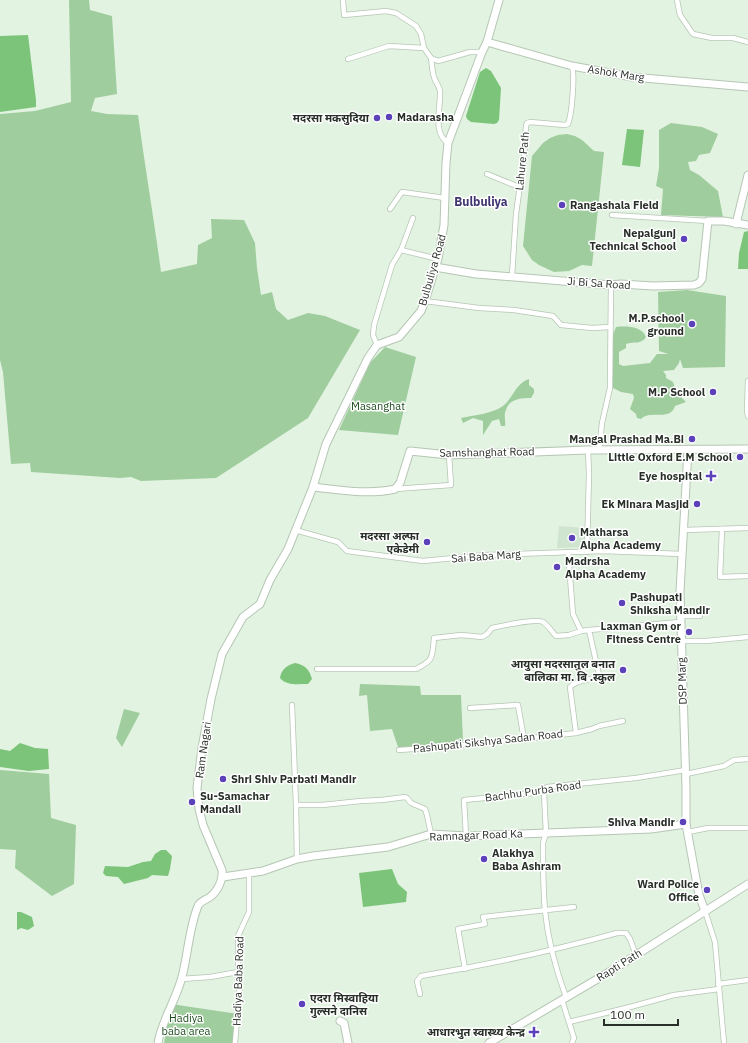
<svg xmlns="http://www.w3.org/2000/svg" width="748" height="1043" viewBox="0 0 748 1043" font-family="'IBM Plex Sans','Noto Sans Devanagari',sans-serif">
<rect width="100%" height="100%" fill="#e2f3e1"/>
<polygon fill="#d0e5cf" points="559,526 586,528 586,547 557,548"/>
<g fill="#9fcd9d">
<path d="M69,0H89L90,10L112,16L117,94L95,98L91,111L107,114L138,115C145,167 154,219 161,272L197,264L198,245L212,238L211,219L244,220L255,243L257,268L261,295L272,292L276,309L288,320L308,313L325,316L360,330L308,418L216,478L141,481L131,477L120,478L31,472L30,463L11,464L3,372L0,360V114L35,111L71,102Z"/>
<polygon points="671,123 702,127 718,134 710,153 699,155 696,161 688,162 690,170 699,175 718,191 723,217 661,215 663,189 656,186 659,168 659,130"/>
<polygon points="567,134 575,136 582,140 594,151 604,152 592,266 582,265 569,271 554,272 539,265 532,260 523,246 532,156 543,143 550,138 558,135"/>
<path d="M687,290L726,296L725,367L683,368L680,359L679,363L674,370L663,371L666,375V378L673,382L677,393L686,402L675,406C670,422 650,409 641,419L637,418L636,414L630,409L634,398L633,394L621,392L611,387L613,335L616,327C626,326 642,326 646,337C641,345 634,341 626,344V348L619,352V364L623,366L650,363L657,354H668L659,351L658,292Z"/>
<polygon points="385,347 416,357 398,435 339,430 370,363"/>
<path d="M529,379V385L534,389V393L531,398C519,398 508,399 505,413C504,417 506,422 505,426H501L499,419L492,421L483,435V421L473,418L463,423L461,418C474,415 492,414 503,406C513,398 516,383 529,379Z"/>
<polygon points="360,684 420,686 421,695 461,695 463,741 399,750 392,729 370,731 367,695 359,696"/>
<polygon points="124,709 140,713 122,747 116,738"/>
<polygon points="0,770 49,774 51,818 76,825 74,884 52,896 15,868 16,850 0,849"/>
<polygon points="171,1004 238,1014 236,1043 164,1043"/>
</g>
<g fill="#7bc479">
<polygon points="28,35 36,100 36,107 0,112 0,36"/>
<polygon points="486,68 491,71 501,88 499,120 497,123 494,124 471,122 467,119 466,116 480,72"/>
<polygon points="627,129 644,130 640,167 622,165"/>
<polygon points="748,231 748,269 738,269 739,253 744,232"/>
<path d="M295,663C305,665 309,669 312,679L308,684C299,684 286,686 280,678C281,670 287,665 295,663Z"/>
<polygon points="20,743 35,748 48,749 49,769 29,771 0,767 0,749 10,751"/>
<polygon points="161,850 166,850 172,856 170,869 168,876 152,875 148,878 124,884 118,877 106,876 103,873 105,866 128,867 143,862 151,861 155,854"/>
<polygon points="392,869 398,884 407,892 406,902 363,907 359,873"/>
<polygon points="17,912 21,912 32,917 34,926 28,930 21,928 17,930"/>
</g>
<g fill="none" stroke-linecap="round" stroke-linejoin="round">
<g stroke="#b6c6b5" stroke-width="6">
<g id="street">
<polyline points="343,0 344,15 386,11 396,13 416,26 421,34 424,48 431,58 438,61 470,52 482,52"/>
<polyline points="677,0 680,15 693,34 712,38 733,38 748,42"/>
<path d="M431,58C432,64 432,71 434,77C435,82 439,85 440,91C441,107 432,133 448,143"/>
<polyline points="348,59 389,46 424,48"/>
<polyline points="487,174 519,187"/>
<polyline points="390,209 402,192 445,198"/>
<polyline points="612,215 708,221"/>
<polyline points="413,218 401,250 438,259"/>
<path d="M512,276L516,214L524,157L526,126L527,123L530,122L565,125L568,124C572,114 575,76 572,66"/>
<polyline points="425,301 479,308 514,310 553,316 561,325 592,328 610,327"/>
<polyline points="377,345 373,335 374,325 392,265 401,250"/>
<polyline points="748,381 747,411 748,416"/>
<polyline points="599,450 602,423 610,388 611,285"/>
<polyline points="395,489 451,485 449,455"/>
<polyline points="722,529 720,577 748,576"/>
<polyline points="295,530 338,542 347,551 423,561 486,555 603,551 682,554"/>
<polyline points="684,530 748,528"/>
<polyline points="568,552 573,614 581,631 589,630"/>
<polyline points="587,552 589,474 588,450"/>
<polyline points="680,616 700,616"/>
<polyline points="680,641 706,641 748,637"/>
<path d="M317,669H416C434,660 432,658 434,638L461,635L482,637L487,634L492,628C500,626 538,618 543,622C548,625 552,632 556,636L569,635L581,631"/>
<polyline points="292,705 296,805"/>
<polyline points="470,708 518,705 524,739"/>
<polyline points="576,733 592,729 599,726 623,721"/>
<path d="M399,750L480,744L576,733L570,687C579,678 590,682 599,675L589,630L680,622"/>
<polyline points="686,774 724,766 734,760 748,759"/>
<path d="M544,792L546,833L543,843C543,866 543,889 545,911C548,940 556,970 566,997"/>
<polyline points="688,832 708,828 748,828"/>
<polyline points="466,836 464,800 544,792 547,787 636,778 686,770"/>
<polyline points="297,859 296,805 322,805 361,801 382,800 405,797 407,798 411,803 425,809 427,815 431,834"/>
<polyline points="705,911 715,942 724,1043"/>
<polyline points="465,969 458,929 485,924 483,917 574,907"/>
<polyline points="181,979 210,977 238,972"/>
<polyline points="718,984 748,980"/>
<path d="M420,994L417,981L421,976C487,965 552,951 617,933H626L630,939L636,955"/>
<polyline points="562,1000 574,1038 572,1043"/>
<polyline points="569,1022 630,1007 674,995 719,989"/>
<polyline points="235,1043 240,984 238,972 238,936 249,912 249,874"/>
</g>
</g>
<g stroke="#b6c6b5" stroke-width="9">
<g id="secondary">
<polyline points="487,42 572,66 632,77 748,87"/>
<polyline points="736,224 748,175"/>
<polyline points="435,267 476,274 611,285 621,284 653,286 694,285 699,283 702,279 708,221 724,221 748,225"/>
<polyline points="688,450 680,591 686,787 686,824 699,895 705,911"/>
<path d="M313,487C340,490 369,495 395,489L400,483L410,451L449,455L588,450L748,449"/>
<polyline points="223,877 263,871 297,859 313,856 388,847 431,834 466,836 651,829 686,824"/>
<polyline points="340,1021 344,1023 348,1043"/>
<path d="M158,1043C162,1020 176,1000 182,977C188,954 189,928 198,906C200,901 206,900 210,897C218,891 223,880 222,870L203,825L199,809L197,788L202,748L211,699L222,654L243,617L260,604L270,580L288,549L313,487L326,444L368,358L377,345L399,337L421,311L425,301L438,259L444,225L446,163L448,143L482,52L487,42L499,0"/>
<polyline points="489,1043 611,971 748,884"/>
</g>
</g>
<use href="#street" stroke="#fff" stroke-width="4.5"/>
<use href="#secondary" stroke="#fff" stroke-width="7"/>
</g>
<g fill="#5c42ba" stroke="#fff" stroke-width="1.5">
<circle cx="389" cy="117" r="4"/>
<circle cx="377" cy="118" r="4"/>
<circle cx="562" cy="205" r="4"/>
<circle cx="684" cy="239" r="4"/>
<circle cx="692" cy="324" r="4"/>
<circle cx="713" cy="392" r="4"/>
<circle cx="692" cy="439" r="4"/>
<circle cx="740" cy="457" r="4"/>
<path d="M709 470h4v4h4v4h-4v4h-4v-4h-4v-4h4z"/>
<circle cx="697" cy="504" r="4"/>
<circle cx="572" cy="538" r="4"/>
<circle cx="427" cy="542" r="4"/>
<circle cx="557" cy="567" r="4"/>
<circle cx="622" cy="603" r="4"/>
<circle cx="689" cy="632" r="4"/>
<circle cx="623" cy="670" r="4"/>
<circle cx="223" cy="779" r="4"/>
<circle cx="192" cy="802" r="4"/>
<circle cx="683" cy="822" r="4"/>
<circle cx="484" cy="859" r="4"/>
<circle cx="707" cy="890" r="4"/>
<circle cx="302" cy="1004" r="4"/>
<path d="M532 1026h4v4h4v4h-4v4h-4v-4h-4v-4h4z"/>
</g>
<g text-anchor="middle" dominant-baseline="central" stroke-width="3" stroke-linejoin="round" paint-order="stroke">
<g font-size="11" fill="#282e28" stroke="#fff">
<text transform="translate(616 73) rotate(9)">Ashok Marg</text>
<text transform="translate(522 161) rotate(-84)">Lahure Path</text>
<text transform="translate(432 270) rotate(-74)">Bulbuliya Road</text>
<text transform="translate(599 283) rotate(4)">Ji Bi Sa Road</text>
<text transform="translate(487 452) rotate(-1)">Samshanghat Road</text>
<text transform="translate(486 556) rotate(-4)">Sai Baba Marg</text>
<text transform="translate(682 681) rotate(-92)">DSP Marg</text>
<text transform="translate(488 741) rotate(-6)">Pashupati Sikshya Sadan Road</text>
<text transform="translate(203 750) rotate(-82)">Ram Nagari</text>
<text transform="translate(533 791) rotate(-8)">Bachhu Purba Road</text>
<text transform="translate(476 835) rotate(-2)">Ramnagar Road Ka</text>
<text transform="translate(619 965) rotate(-32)">Rapti Path</text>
<text transform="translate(238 981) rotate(-88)">Hadiya Baba Road</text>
</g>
<g font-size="11" font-weight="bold" fill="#282e28" stroke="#fff" text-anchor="end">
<text x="397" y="117" text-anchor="start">Madarasha</text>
<text x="369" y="118">मदरसा मकसुदिया</text>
<text x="570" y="205" text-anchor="start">Rangashala Field</text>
<text x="676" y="233">Nepalgunj<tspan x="676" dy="13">Technical School</tspan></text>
<text x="684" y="318">M.P.school<tspan x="684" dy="13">ground</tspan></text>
<text x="705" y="392">M.P School</text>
<text x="684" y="439">Mangal Prashad Ma.Bi</text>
<text x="732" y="457">Little Oxford E.M School</text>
<text x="702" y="476">Eye hospital</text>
<text x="689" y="504">Ek Minara Masjid</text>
<text x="580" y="532" text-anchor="start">Matharsa<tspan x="580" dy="13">Alpha Academy</tspan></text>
<text x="419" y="536">मदरसा अल्फा<tspan x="419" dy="13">एकेडेमी</tspan></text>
<text x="565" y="561" text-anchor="start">Madrsha<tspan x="565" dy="13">Alpha Academy</tspan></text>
<text x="630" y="597" text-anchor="start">Pashupati<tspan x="630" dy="13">Shiksha Mandir</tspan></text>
<text x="681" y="626">Laxman Gym or<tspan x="681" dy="13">Fitness Centre</tspan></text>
<text x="615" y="664">आयुसा मदरसातुल बनात<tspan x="615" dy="13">बालिका मा. बि .स्कुल</tspan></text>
<text x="231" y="779" text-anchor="start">Shri Shiv Parbati Mandir</text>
<text x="200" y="796" text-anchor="start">Su-Samachar<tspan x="200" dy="13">Mandali</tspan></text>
<text x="675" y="822">Shiva Mandir</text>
<text x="492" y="853" text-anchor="start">Alakhya<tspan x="492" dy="13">Baba Ashram</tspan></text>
<text x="699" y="884">Ward Police<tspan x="699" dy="13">Office</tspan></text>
<text x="310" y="998" text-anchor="start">एदरा मिस्वाहिया<tspan x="310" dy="13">गुल्सने दानिस</tspan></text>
<text x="525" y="1032">आधारभुत स्वास्थ्य केन्द्र</text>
</g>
<g font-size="11" fill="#1a4c1b" stroke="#fff">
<text x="378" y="406">Masanghat</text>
<text x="186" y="1018">Hadiya<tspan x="186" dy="13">baba area</tspan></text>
</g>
<g font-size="12" font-weight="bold" fill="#3f3672" stroke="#fff">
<text x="481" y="201">Bulbuliya</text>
</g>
</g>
<path d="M604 1019v6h74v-6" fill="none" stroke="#282e28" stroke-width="2"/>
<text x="610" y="1019" font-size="12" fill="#282e28" stroke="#ffffff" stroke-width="3" paint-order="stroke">100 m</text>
</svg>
